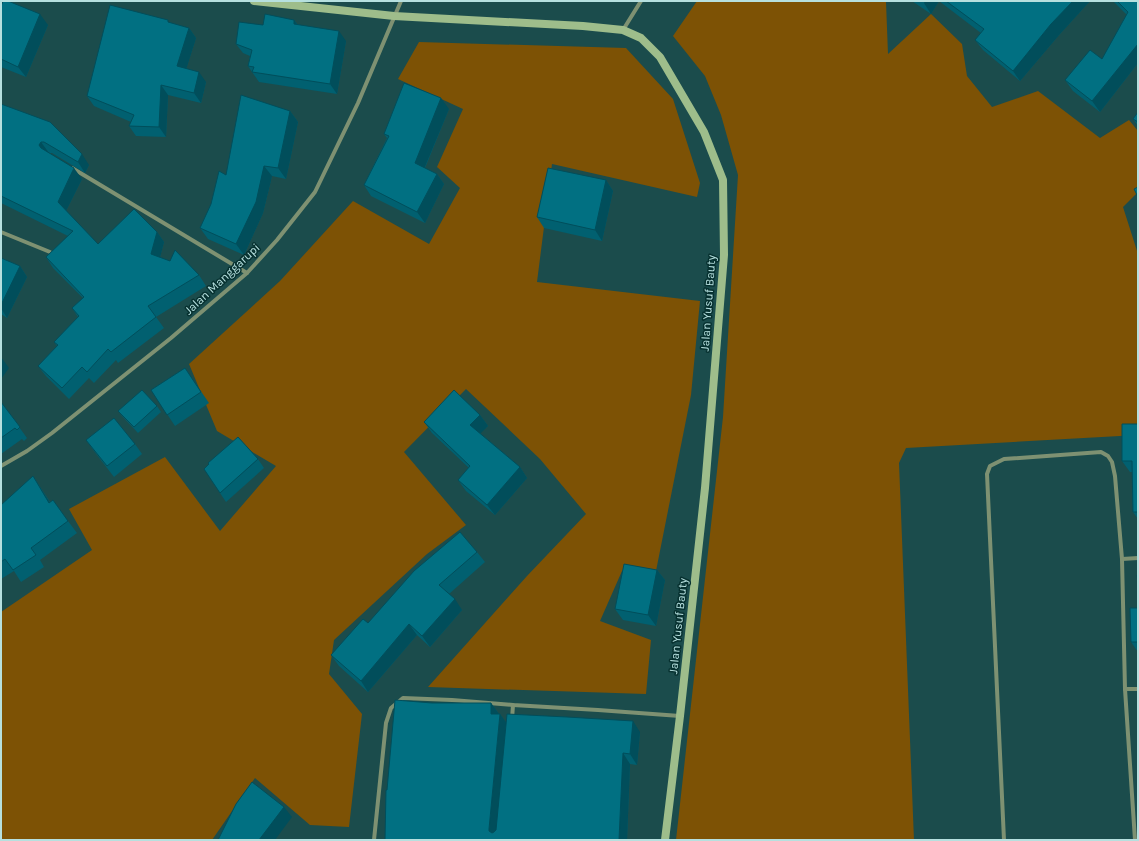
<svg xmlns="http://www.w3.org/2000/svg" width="1139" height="841" viewBox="0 0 1139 841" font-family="Karla,sans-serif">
<rect width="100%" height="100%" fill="#1b4c4c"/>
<g fill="#7d5205">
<polygon points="697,1 884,1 886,2 888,54 931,14 962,44 967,76 992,107 1038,91 1100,138 1129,120 1138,131 1138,192 1123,207 1138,254 1138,435 906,448 899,463 914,840 676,840 723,417 738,175 721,115 705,76 673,36"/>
<polygon points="419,42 626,48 673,99 700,183 697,197 552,164 537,282 700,301 691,395 656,571 622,571 600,621 651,640 646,694 428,687 527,576 586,514 540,459 466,389 404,452 466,525 427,554 334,640 329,674 362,714 349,827 310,825 255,778 212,840 1,840 1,612 92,550 69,509 165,457 220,531 276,466 217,431 189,364 280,281 353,201 429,244 460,188 437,167 463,109 398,79"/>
</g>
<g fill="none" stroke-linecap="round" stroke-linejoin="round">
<g stroke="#7e9172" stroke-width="4">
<polyline points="623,30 641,1"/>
<polyline points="72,168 247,273"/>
<polyline points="1,232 50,252"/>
<polyline points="1,466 27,451 52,433 171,338 247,273 277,240 315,192 358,103 401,1"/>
<polyline points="1122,559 1138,558"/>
<polyline points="1125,689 1138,689"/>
<polyline points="512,719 513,705"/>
<polyline points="374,840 386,723 391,708 403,698 452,700 513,705 598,710 680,716"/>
<polyline points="1004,840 987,474 990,466 1004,459 1101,452 1108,456 1112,462 1115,476 1122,559 1125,689 1135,840"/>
</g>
<polyline stroke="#9ebd8b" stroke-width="8" points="254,1 394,16 583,26 623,30 641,38 660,57 704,132 723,180 724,255 705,488 680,716 665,840"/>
</g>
<g fill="#016070">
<polygon points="912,1 1090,1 1059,35 1020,81 983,50 975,40 981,33 939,1 931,14"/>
<polygon points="1113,1 1138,1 1138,63 1100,112 1073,91 1065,80 1102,59 1127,15"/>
<polygon points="1,6 48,25 26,77 1,67"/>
<polygon points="294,20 298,25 346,41 337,94 259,82 248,66 250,56 243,53 236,44 263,25"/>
<polygon points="170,23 189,28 196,38 186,69 206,82 201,103 168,95 166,137 136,136 129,126 131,122 94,106 87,96"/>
<polygon points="1,104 89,165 85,173 52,153 49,153 82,179 66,211 98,244 157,232 164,242 160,257 199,275 206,286 156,317 164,328 118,363 116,360 94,383 89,378 69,399 46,376 38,366 57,346 54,342 78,317 72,308 83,298 53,268 46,257 68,236 1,203"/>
<polygon points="449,109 425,168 437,174 444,184 425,223 371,196 364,185 387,138 384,134"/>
<polygon points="290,111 298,122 286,179 272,176 263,213 244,255 208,239 200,228 226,175"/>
<polygon points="1138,112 1138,126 1133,119"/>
<polygon points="606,180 613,191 602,241 544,228 537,217"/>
<polygon points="1,258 20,266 27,277 7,318 1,314"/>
<polygon points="185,368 209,403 175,426 151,390"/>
<polygon points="1,402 27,438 24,441 22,439 1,454"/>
<polygon points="157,406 161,412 138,433 122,416 118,411"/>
<polygon points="480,415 488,426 480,433 520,467 527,478 495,515 466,491 458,480 469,468 432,433 424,422"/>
<polygon points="1138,424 1138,519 1133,512 1132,472 1130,472 1122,461"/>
<polygon points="86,440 135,444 142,454 114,477 94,451"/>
<polygon points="258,459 264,468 226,502 204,469"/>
<polygon points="33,476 50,502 68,521 77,533 40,560 44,567 21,582 14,571 1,579 1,505"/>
<polygon points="477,552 485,562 449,594 462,610 430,647 417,635 368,692 339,666 331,655 368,623"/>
<polygon points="657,570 665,580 656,626 623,620 615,609"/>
<polygon points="1138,608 1138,652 1131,642"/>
<polygon points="432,703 491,703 499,714 500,714 506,723 640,732 637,765 630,764 627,840 385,840 387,790"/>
</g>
<g fill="#014e5b">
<polygon points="925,1 939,1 931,14 924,3"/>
<polygon points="1073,1 1090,1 1059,35 1020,81 1013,71 1051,24"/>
<polygon points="40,14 48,25 26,77 18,67"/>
<polygon points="294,20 301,30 294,24"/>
<polygon points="189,28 196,38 184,76 177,66"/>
<polygon points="339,31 346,41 337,94 330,84"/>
<polygon points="1138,44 1138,63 1100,112 1092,101"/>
<polygon points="199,72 206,82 201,103 194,93"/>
<polygon points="161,85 168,95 166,137 159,127"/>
<polygon points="441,98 449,109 422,174 415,163"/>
<polygon points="290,111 298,122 286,179 278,168"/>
<polygon points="41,142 49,153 41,148 39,145"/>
<polygon points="82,154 89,165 85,173 78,162"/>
<polygon points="264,166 272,176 263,213 244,255 236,244"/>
<polygon points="74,168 82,179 65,213 58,202"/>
<polygon points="437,174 444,184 425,223 417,212"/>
<polygon points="606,180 613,191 602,241 595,230"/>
<polygon points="157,232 164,242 158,265 151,254"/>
<polygon points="20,266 27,277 7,318 1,308 1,305"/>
<polygon points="1,357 9,368 1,379"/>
<polygon points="480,415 488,426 478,436 470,425"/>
<polygon points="520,467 527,478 495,515 487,505"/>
<polygon points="33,476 41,489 58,515 49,503"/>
<polygon points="657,570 665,580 656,626 648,615"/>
<polygon points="455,599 462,610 430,647 422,636"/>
<polygon points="409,624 417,635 368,692 361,681"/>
<polygon points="491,703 499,714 491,714"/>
<polygon points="500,714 508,725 496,840 489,831 489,829"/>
<polygon points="633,721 640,732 637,765 630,754"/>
<polygon points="623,753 630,764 627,840 619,840"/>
<polygon points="284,807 292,817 275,840 259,840"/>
</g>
<g fill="#017082" stroke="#014e5b">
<polygon points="3,1 8,1 40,14 18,67 1,59 1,6"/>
<polygon points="946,1 1073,1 1051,24 1013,71 975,40 984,29"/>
<polygon points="1117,1 1138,1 1138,44 1092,101 1065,80 1090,50 1102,59 1128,12"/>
<polygon points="110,5 168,20 168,22 189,28 177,66 199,72 194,93 161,85 159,127 129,126 134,115 87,96"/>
<polygon points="265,14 294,20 294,24 339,31 330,84 252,72 254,67 248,66 252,50 236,44 239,22 263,25"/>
<polygon points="404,83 441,98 415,163 437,174 417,212 364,185 389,136 384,134"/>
<polygon points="241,95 290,111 278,168 264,166 256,202 236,244 200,228 211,204 219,171 226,175"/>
<polygon points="1,104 50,122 82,154 78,162 44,142 41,142 39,145 41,148 74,168 58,202 98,244 134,209 157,232 151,254 170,261 175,250 199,275 148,306 156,317 111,352 108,349 87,372 82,367 62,388 38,366 58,345 54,342 79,316 72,308 84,297 46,257 73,231 1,196"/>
<polygon points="1138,112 1138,122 1133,119"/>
<polygon points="548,168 606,180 595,230 537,217"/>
<polygon points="1138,187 1138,197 1134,189"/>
<polygon points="1,258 20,266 1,305"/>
<polygon points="185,368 201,392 167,415 151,390"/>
<polygon points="142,390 157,406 134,427 118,411"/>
<polygon points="454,390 480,415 470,425 520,467 487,505 458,480 470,466 424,422"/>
<polygon points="1,402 20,427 17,430 15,428 1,438"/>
<polygon points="114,418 135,444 107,466 86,440"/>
<polygon points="1122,424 1138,424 1138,512 1133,512 1132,461 1122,461"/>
<polygon points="238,437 258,459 220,493 204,469 209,464 208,463"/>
<polygon points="33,476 49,503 53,500 68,521 31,548 36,555 13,570 5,559 1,562 1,505"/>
<polygon points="460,532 477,552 439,585 455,599 422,636 409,624 361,681 331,655 363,619 368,623 414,571"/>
<polygon points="624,564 657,570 648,615 615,609"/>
<polygon points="1137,575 1138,575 1138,584"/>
<polygon points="1130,608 1138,608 1138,642 1131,642"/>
<polygon points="395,700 432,703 491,703 491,714 500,714 489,829 489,831 492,833 494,832 496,830 507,714 567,717 633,721 630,754 623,753 619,840 385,840 386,790 387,790"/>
<polygon points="252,782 284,807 259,840 218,840 236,804"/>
</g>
<g text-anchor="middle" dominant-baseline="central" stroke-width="3" stroke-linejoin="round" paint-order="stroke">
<g font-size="12" fill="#b6e0df" stroke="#073130">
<text transform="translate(222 279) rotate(-43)">Jalan Manggarupi</text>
<text transform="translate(708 303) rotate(-86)">Jalan Yusuf Bauty</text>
<text transform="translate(678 626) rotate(-84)">Jalan Yusuf Bauty</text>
</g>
</g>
<rect width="1139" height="841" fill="none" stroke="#b6e0df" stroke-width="4"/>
</svg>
